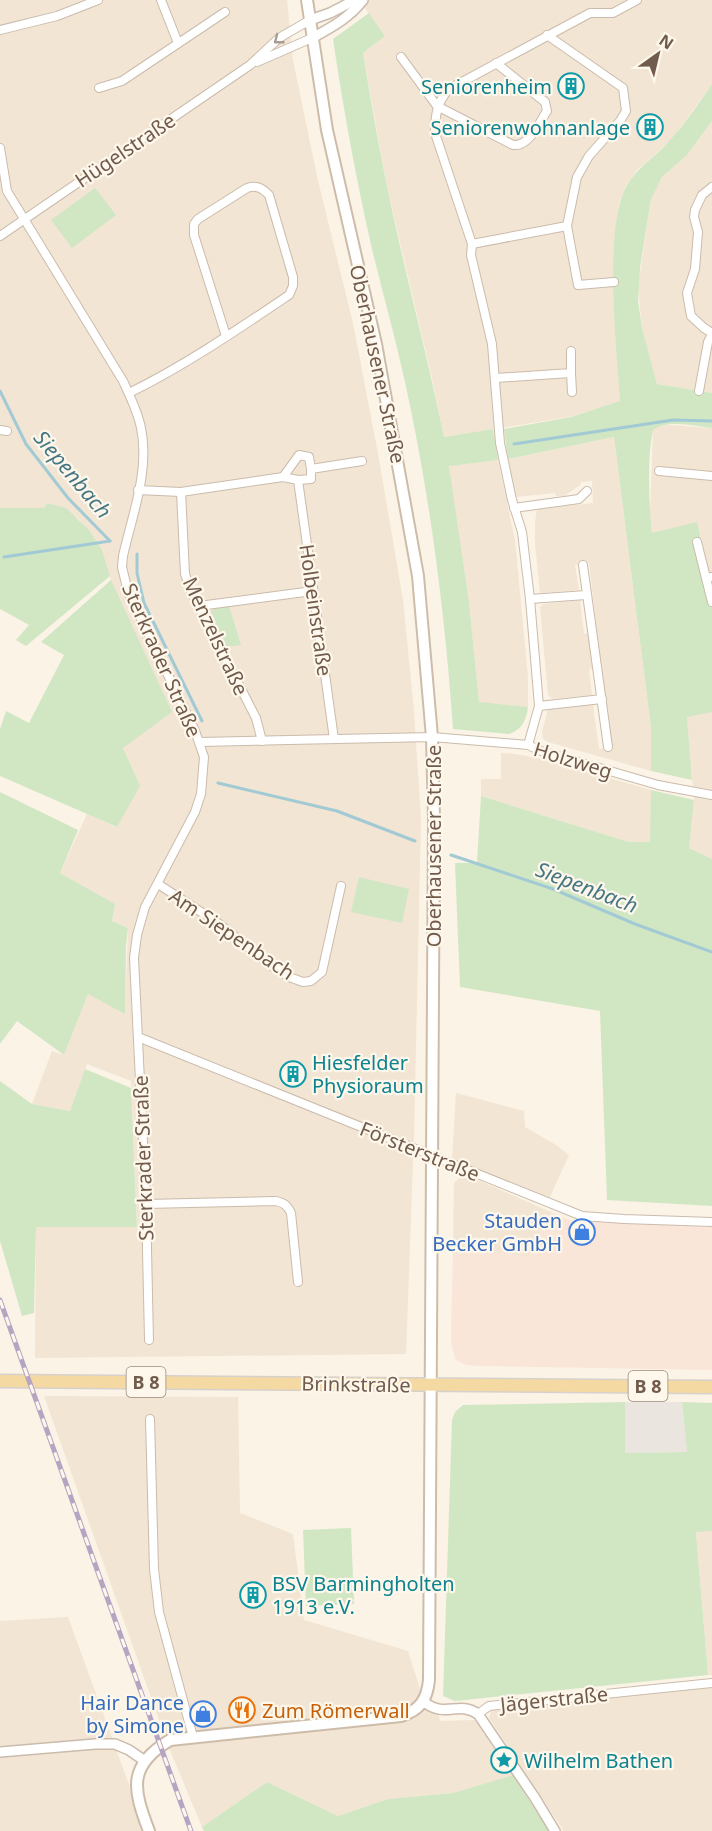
<svg xmlns="http://www.w3.org/2000/svg" width="712" height="1831" viewBox="0 0 712 1831" font-family="'Noto Sans',sans-serif">
<rect width="100%" height="100%" fill="#fbf3e5"/>
<g fill="#f2e5d4">
<polygon points="0,0 287,0 293,60 318,181 353,323 379,459 403,600 414,712 421,818 414,1136 406,1354 35,1358 36,1227 137,1226 131,1081 87,1064 70,1111 32,1104 52,1051 64,1055 88,994 125,1013 128,928 112,921 115,904 60,873 87,814 116,827 139,786 123,748 111,580 102,550 78,518 47,503 44,508 0,508"/>
<polygon points="359,0 712,0 712,84 671,140 637,170 625,187 619,203 615,234 614,290 620,402 569,417 444,437 431,374 387,187 363,53 385,36"/>
<polygon points="712,121 712,393 657,384 642,328 638,287 651,199 654,191 662,177 687,155"/>
<polygon points="669,425 712,428 712,859 689,848 694,800 681,653 652,533 650,516 653,430 658,426"/>
<polygon points="614,437 651,728 651,771 548,742 543,739 542,732 548,709 593,705 599,749 612,747 602,667 589,669 592,695 552,699 548,695 540,607 543,604 580,600 584,634 597,632 589,563 575,565 579,590 540,593 535,544 535,522 537,509 593,503 592,481 581,482 580,485 564,496 556,496 555,493 516,497 508,459"/>
<polygon points="498,460 515,540 528,677 528,707 479,703 469,602 450,478 449,465"/>
<polygon points="501,753 516,754 542,759 651,790 651,842 629,842 481,796 481,779 501,779"/>
<polygon points="456,1093 524,1111 525,1127 556,1145 569,1155 549,1199 452,1159"/>
<polygon points="464,1174 551,1212 529,1257 453,1247 454,1183"/>
<polygon points="44,1396 238,1397 240,1513 293,1534 304,1620 408,1651 424,1702 438,1711 440,1721 475,1720 513,1775 453,1793 388,1799 338,1816 267,1782 202,1827 169,1748"/>
<polygon points="696,1531 712,1531 712,1675 708,1675"/>
<polygon points="68,1617 131,1790 141,1831 0,1831 0,1621"/>
<polygon points="712,1686 712,1831 564,1831 489,1718 491,1711 494,1709"/>
</g>
<polygon fill="#fae5d9" points="551,1212 572,1221 712,1227 712,1370 480,1366 466,1365 456,1360 452,1348 451,1337 453,1247 529,1257"/>
<polygon fill="#ebe5df" points="625,1402 682,1402 687,1452 625,1453"/>
<g fill="#d1e7c4">
<path d="M369,13L385,36L363,53C373,114 384,176 398,237C413,303 430,369 444,437L493,429L498,460L449,466L469,602L479,702L528,707C526,720 523,729 509,734L453,729C445,613 430,496 405,382C395,336 382,291 371,245C356,177 343,108 333,39Z"/>
<path d="M712,84V121L687,155L662,177L651,199L640,268L638,301L642,328L657,384L712,393V428C695,426 667,419 653,430C647,457 649,505 652,533L697,522L701,540L694,541L712,608V712L687,717L692,780L651,771V728L614,437L508,459L504,429L571,417L620,401C617,352 603,225 627,185C638,166 657,156 671,139C686,122 699,103 712,84Z"/>
<polygon points="95,188 116,215 72,248 51,220"/>
<polygon points="47,503 66,508 89,530 102,550 110,576 26,646 16,640 29,625 0,609 0,508 44,508"/>
<polygon points="111,580 172,712 123,748 140,786 117,827 0,776 0,729 6,711 29,723 64,655 41,642"/>
<polygon points="229,606 241,645 226,647 211,617 211,612 214,608"/>
<polygon points="651,790 694,800 689,848 712,859 712,1206 607,1200 600,1011 460,987 455,863 477,863 481,796 629,842 650,842"/>
<polygon points="0,792 78,830 60,873 115,904 112,921 128,928 126,945 125,1014 88,994 64,1055 17,1021 0,1044"/>
<polygon points="359,877 409,889 402,923 351,912"/>
<polygon points="85,1069 131,1088 137,1227 36,1227 34,1313 22,1316 0,1241 0,1081 32,1104 70,1111"/>
<polygon points="625,1402 625,1453 687,1452 682,1402 712,1403 712,1531 696,1532 708,1675 455,1701 443,1696 452,1420 455,1412 463,1405"/>
<polygon points="351,1528 354,1604 306,1606 303,1530"/>
<polygon points="513,1775 549,1831 204,1831 202,1827 267,1782 338,1816 388,1799 453,1793"/>
</g>
<g fill="none" stroke-linecap="round" stroke-linejoin="round">
<g stroke="#a2cad4" stroke-width="3">
<polyline points="0,391 26,444 68,498 110,541"/>
<polyline points="514,444 673,420 712,421"/>
<polyline points="137,554 137,573 144,603 202,721"/>
<polyline points="4,557 110,541"/>
<polyline points="218,783 337,811 415,841"/>
<polyline points="451,855 553,889 635,924 712,952"/>
</g>
<g stroke="#cbbbac" stroke-width="10">
<g id="minor">
<polyline points="161,0 178,43"/>
<polyline points="0,30 57,16 98,0"/>
<polyline points="547,35 623,88 626,111 620,121 589,156 577,177 567,226 578,285 614,282"/>
<path d="M401,57L437,106L513,145C529,147 539,123 547,111L545,102L496,63"/>
<polyline points="257,62 312,38"/>
<polyline points="99,88 122,81 225,12"/>
<path d="M0,148L7,191L123,381C130,396 138,412 141,428C150,470 132,516 123,556L122,567L128,592L195,731L204,757L201,794L195,812L145,907L137,935L134,958L146,1204L149,1340"/>
<polyline points="712,187 702,195 695,210 694,217 698,232 695,269 687,293 691,316 704,328 712,333"/>
<polyline points="0,236 250,65 279,38 310,20"/>
<polyline points="472,244 567,226"/>
<polyline points="571,373 572,392"/>
<polyline points="496,378 571,373 571,351"/>
<polyline points="699,391 708,342 712,334"/>
<path d="M129,393C184,366 237,330 289,295L293,286V277L269,195C262,188 257,185 247,188L198,219L194,224V235L226,336"/>
<polyline points="0,430 7,431"/>
<polyline points="659,471 712,476"/>
<polyline points="283,477 299,455 309,457 311,469"/>
<polyline points="298,480 334,739"/>
<polyline points="138,490 181,492 283,477 298,480 311,479 311,469 362,461"/>
<polyline points="181,492 185,574 191,592 256,718 262,741"/>
<polyline points="514,508 579,499 587,491"/>
<polyline points="697,542 706,578 712,577"/>
<polyline points="583,565 608,747"/>
<polyline points="706,578 712,602"/>
<polyline points="530,599 586,595"/>
<polyline points="199,606 313,591"/>
<polyline points="539,706 602,699"/>
<polyline points="200,742 432,737 528,745 541,751 658,785 712,795"/>
<path d="M528,745L539,706L530,599L522,532L512,500L500,443L492,344L471,255L472,244L435,133C435,115 437,102 449,89L590,13H613L637,0"/>
<polyline points="158,884 218,923 270,965 289,977 303,982 311,981 322,972 341,886"/>
<polyline points="138,1037 582,1216 624,1219 712,1222"/>
<path d="M146,1204L276,1201C284,1203 287,1205 291,1213L298,1282"/>
<polyline points="150,1419 154,1569 159,1612 193,1737"/>
<polyline points="478,1714 489,1706 712,1683"/>
</g>
</g>
<g stroke="#cbbbac" stroke-width="12">
<g id="tertiary">
<polyline points="310,20 330,13 355,0"/>
<path d="M312,38C332,27 349,18 363,0"/>
<path d="M424,1702C446,1719 458,1700 478,1714L535,1798L555,1831"/>
<polyline points="0,1752 95,1744 115,1744 129,1750 145,1761"/>
</g>
</g>
<g stroke="#cebcaa" stroke-width="14">
<path id="secondary" d="M149,1831C133,1789 127,1766 170,1740L401,1716C420,1710 427,1700 429,1680L434,819L432,737L418,576L376,344L327,130L307,0"/>
</g>
<g stroke="#d7d1cd" stroke-width="15">
<polyline id="primary" points="0,1381 712,1387"/>
</g>
<use href="#minor" stroke="#fff" stroke-width="8"/>
<use href="#tertiary" stroke="#fff" stroke-width="9"/>
<use href="#secondary" stroke="#fff" stroke-width="10"/>
<use href="#primary" stroke="#f5d9a2" stroke-width="12"/>
<g stroke="#b6a4c3" stroke-width="5">
<polyline id="rail" points="0,1300 191,1831"/>
</g>
<use href="#rail" stroke="#fef7eb" stroke-width="3" stroke-dasharray="9" stroke-linecap="butt"/>
</g>
<defs><path id="oneway-chevron" d="M-2-3.5L2.5 0L-2 3.5" fill="none" stroke-width="1.6" stroke-linecap="round" stroke-linejoin="round" transform="scale(1.5)"/></defs>
<use stroke="#aa9d94" href="#oneway-chevron" transform="translate(278 40) rotate(142)"/>
<defs>
<g id="building-ring" transform="scale(1.35)"><circle r="9.5" fill="#fef7eb" stroke="#0f9aa8" stroke-width="1.5"/><path d="M-4-6H4V6H1V3H-1V6H-4ZM-2.5-4.3h1.7v1.8h-1.7ZM.8-4.3h1.7v1.8H.8ZM-2.5-1h1.7V.8h-1.7ZM.8-1h1.7V.8H.8Z" fill="#0f9aa8"/></g>
<g id="shop-ring" transform="scale(1.35)"><circle r="9.5" fill="#fef7eb" stroke="#3f7fe0" stroke-width="1.5"/><path d="M-5-2.5h2.3a2.7 3.5 0 0 1 5.4 0H5L5.5 6h-11ZM-1.5-2.5h3a1.5 2.3 0 0 0-3 0Z" fill="#3f7fe0"/></g>
<g id="restaurant-ring" transform="scale(1.35)"><circle r="9.5" fill="#fef7eb" stroke="#e8710a" stroke-width="1.5"/><path d="M-5-6h1v4h1v-4h1v4h1v-4h1v5L-1.5 .5V6h-2V.5L-5-1ZM5-6V6H3V1.5H1.5Q1.5-4 5-6Z" fill="#e8710a"/></g>
<g id="sight-ring" transform="scale(1.35)"><circle r="9.5" fill="#fef7eb" stroke="#0f9aa8" stroke-width="1.5"/><path d="M0-6L1.8-2.2L6-1.7L2.9 1.2L3.7 5.4L0 3.3L-3.7 5.4L-2.9 1.2L-6-1.7L-1.8-2.2Z" fill="#0f9aa8"/></g>
</defs>
<g fill-rule="evenodd">
<use href="#building-ring" x="571" y="86"/>
<use href="#building-ring" x="650" y="127"/>
<use href="#building-ring" x="293" y="1074"/>
<use href="#shop-ring" x="582" y="1232"/>
<use href="#building-ring" x="253" y="1595"/>
<use href="#restaurant-ring" x="242" y="1710"/>
<use href="#shop-ring" x="203" y="1714"/>
<use href="#sight-ring" x="504" y="1760"/>
</g>
<g text-anchor="middle" dominant-baseline="central" stroke-width="4.5" stroke-linejoin="round" paint-order="stroke">
<g fill="#fef7eb" stroke="#9b8a7c" stroke-width="1.5">
<rect x="126.5" y="1367" width="39" height="30" rx="4.5"/>
<rect x="628.5" y="1371" width="39" height="30" rx="4.5"/>
</g>
<g font-size="18" font-weight="bold" fill="#715b4c">
<text x="146" y="1382">B 8</text>
<text x="648" y="1386">B 8</text>
</g>
<g font-size="20" fill="#0d838f" stroke="#fef7eb" text-anchor="start">
<text x="552" y="86" text-anchor="end">Seniorenheim</text>
<text x="630" y="127" text-anchor="end">Seniorenwohnanlage</text>
<text x="312" y="1062">Hiesfelder<tspan x="312" dy="23">Physioraum</tspan></text>
<text x="272" y="1583">BSV Barmingholten<tspan x="272" dy="23">1913 e.V.</tspan></text>
<text x="524" y="1760">Wilhelm Bathen</text>
</g>
<g font-size="20" fill="#715b4c" stroke="#fef7eb">
<text transform="translate(125 150) rotate(-34)">Hügelstraße</text>
<text transform="translate(378 364) rotate(78)">Oberhausener Straße</text>
<text transform="translate(316 610) rotate(82)">Holbeinstraße</text>
<text transform="translate(216 636) rotate(65)">Menzelstraße</text>
<text transform="translate(162 660) rotate(66)">Sterkrader Straße</text>
<text transform="translate(573 760) rotate(17)">Holzweg</text>
<text transform="translate(433 846) rotate(-90)">Oberhausener Straße</text>
<text transform="translate(232 934) rotate(34)">Am Siepenbach</text>
<text transform="translate(420 1151) rotate(22)">Försterstraße</text>
<text transform="translate(143 1158) rotate(-92)">Sterkrader Straße</text>
<text transform="translate(356 1384) rotate(1)">Brinkstraße</text>
<text transform="translate(554 1699) rotate(-6)">Jägerstraße</text>
</g>
<g font-size="20" fill="#366cbe" stroke="#fef7eb" text-anchor="end">
<text x="562" y="1220">Stauden<tspan x="562" dy="23">Becker GmbH</tspan></text>
<text x="184" y="1702">Hair Dance<tspan x="184" dy="23">by Simone</tspan></text>
</g>
<g font-size="20" fill="#c56008" stroke="#fef7eb" text-anchor="start">
<text x="262" y="1710">Zum Römerwall</text>
</g>
<g font-size="21" font-style="italic" fill="#477784" stroke="#fef7eb">
<text transform="translate(73 474) rotate(50)">Siepenbach</text>
<text transform="translate(587 887) rotate(21)">Siepenbach</text>
</g>
</g>
<g transform="translate(658 54) rotate(34)" stroke="#fef7eb" stroke-width="4.5" paint-order="stroke">
<path d="M0-4.5L10 22L0 15L-10 22Z" fill="#715b4c"/>
<text y="-9" font-size="16" font-weight="bold" text-anchor="middle" fill="#715b4c">N</text>
</g>
</svg>
